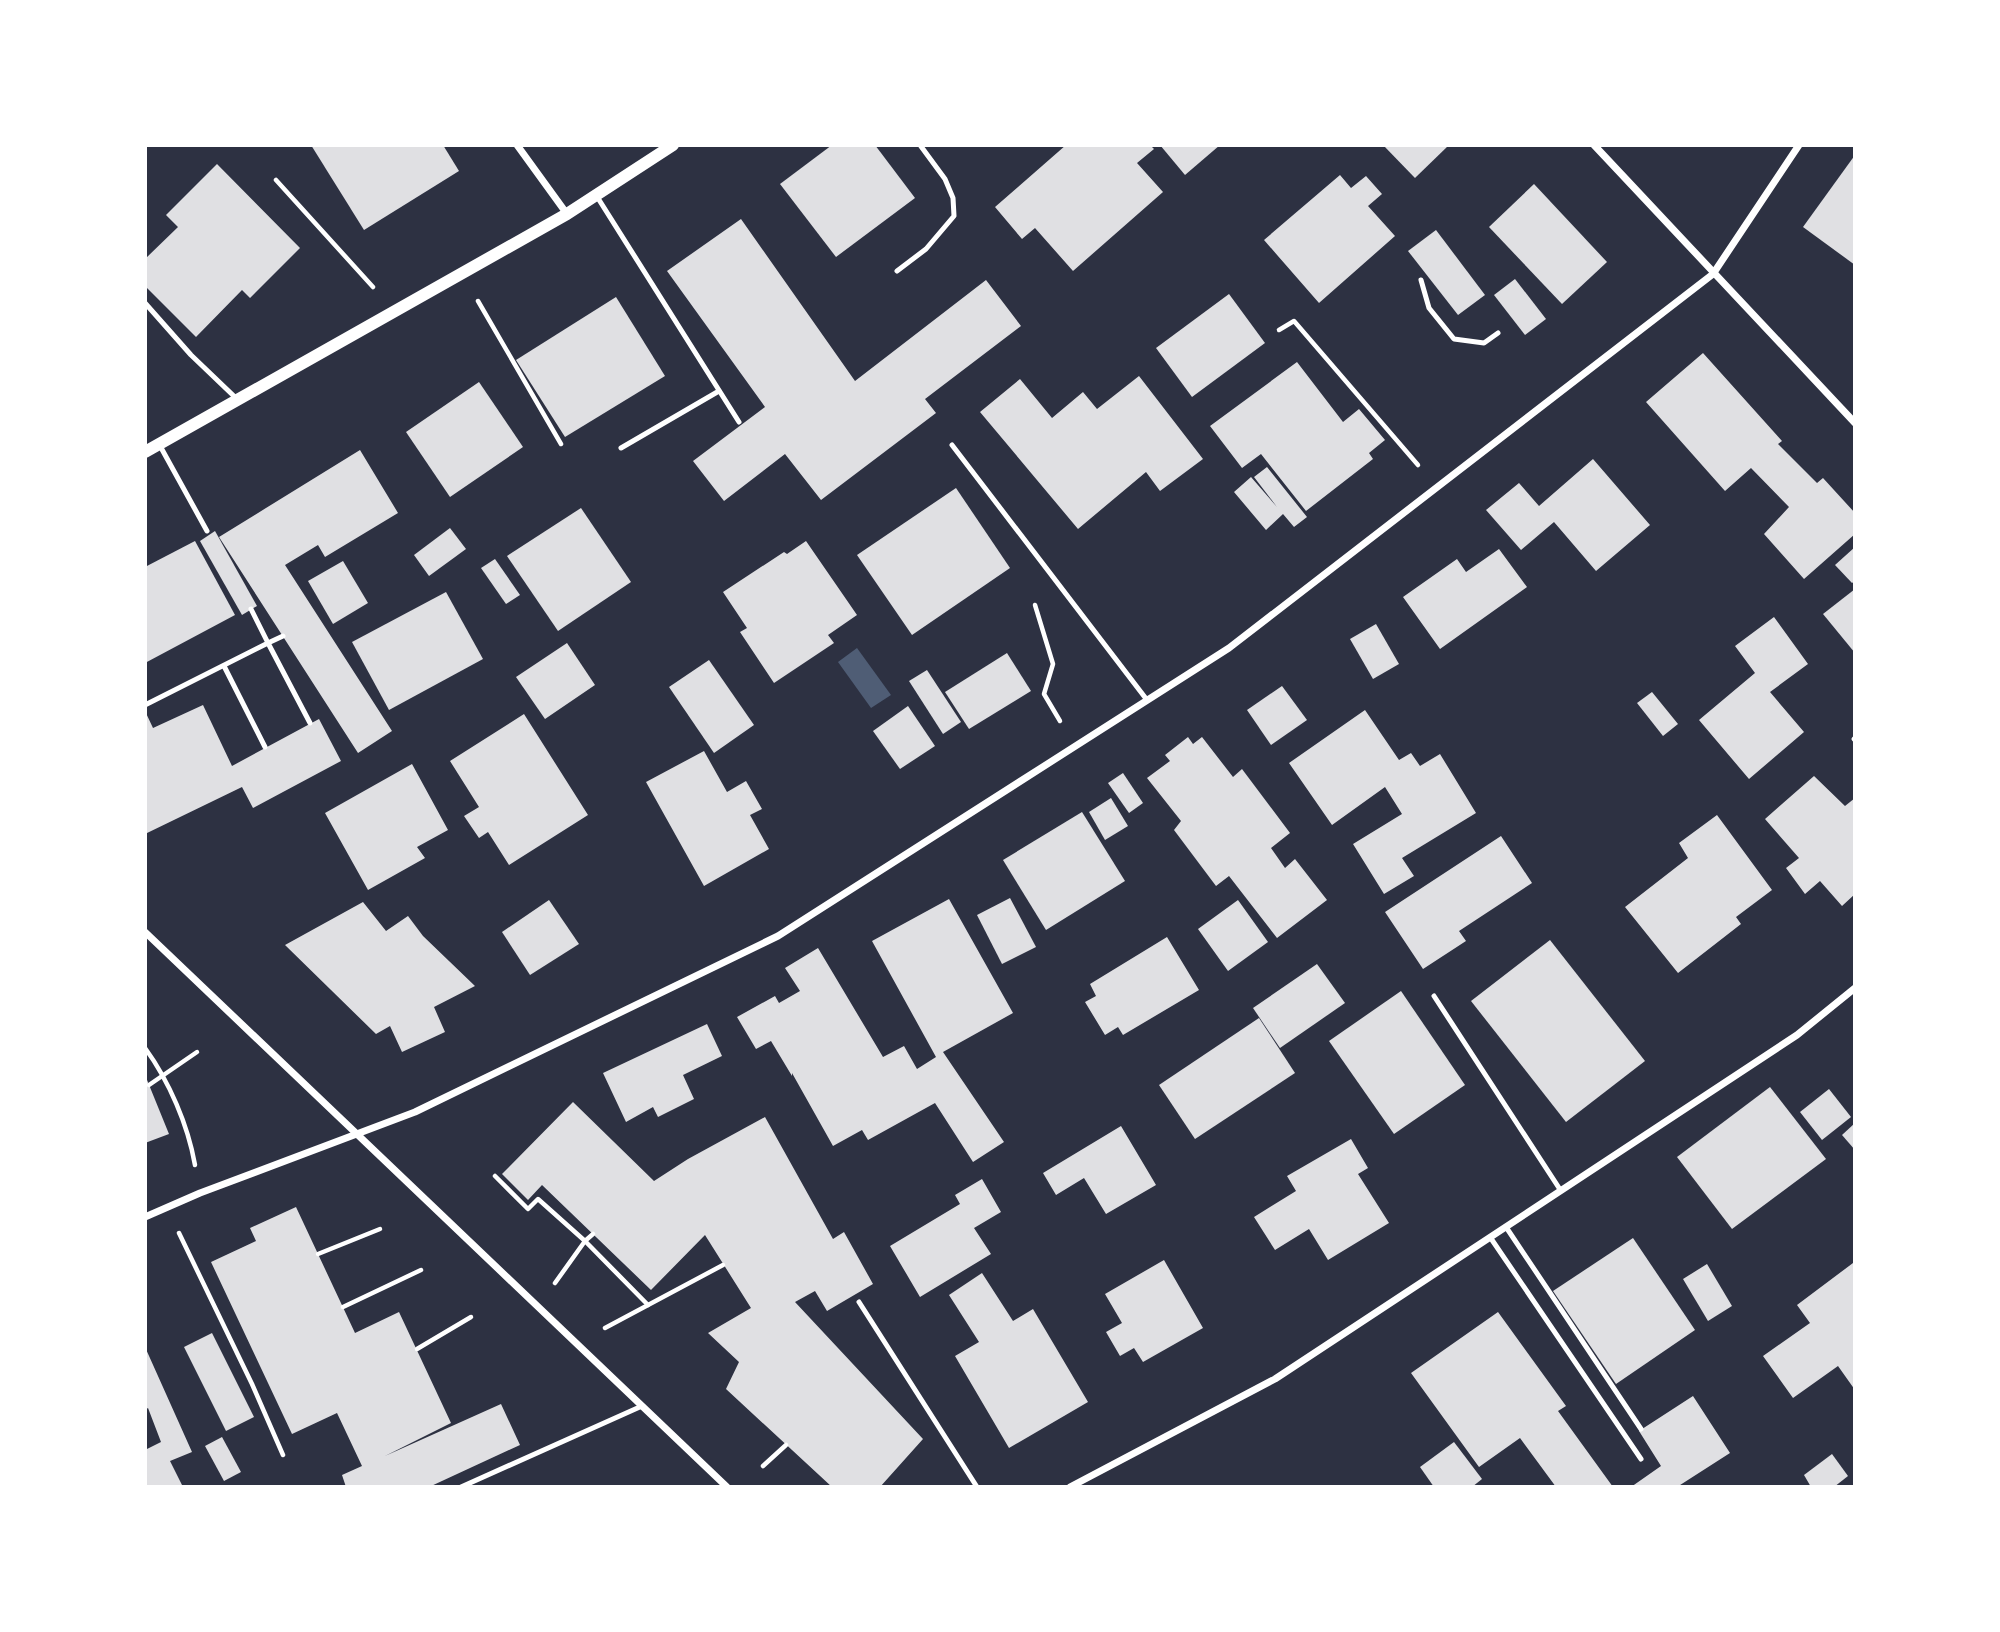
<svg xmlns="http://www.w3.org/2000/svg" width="2000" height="1632" viewBox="0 0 2000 1632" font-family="'DM Sans',sans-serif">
<rect width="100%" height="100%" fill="#2d3142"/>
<polygon fill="#4f5d75" points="857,648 891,695 871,708 838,662"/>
<g fill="#e0e0e3">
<polygon points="311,145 443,145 459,171 364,230"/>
<polygon points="832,145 875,145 915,198 836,257 780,184"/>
<polygon points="1066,145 1150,145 1154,149 1137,163 1163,192 1073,271 1035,228 1022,239 995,207"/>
<polygon points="1160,145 1220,145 1185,175"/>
<polygon points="1383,145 1449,145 1415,178"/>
<polygon points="1855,155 1855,265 1803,227"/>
<polygon points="217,164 300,248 250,298 242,290 196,337 145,286 145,259 178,227 166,215"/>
<polygon points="1340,175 1351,188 1366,176 1382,194 1368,206 1395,236 1319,303 1264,240"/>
<polygon points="1534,184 1607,262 1562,304 1489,227"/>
<polygon points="741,219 855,381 986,280 1021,326 925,399 936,413 821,500 785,454 724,501 693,461 765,407 667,271"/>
<polygon points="1436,230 1485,295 1458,315 1408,251"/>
<polygon points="1515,279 1546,319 1525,335 1494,295"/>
<polygon points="1229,294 1265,343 1192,397 1156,348"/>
<polygon points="616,297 665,376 565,437 516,360"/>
<polygon points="1703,353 1782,441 1778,444 1817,483 1823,478 1855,513 1855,534 1804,579 1764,534 1789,507 1751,468 1725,491 1646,402"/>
<polygon points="1297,362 1343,422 1359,409 1385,440 1369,453 1373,459 1306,511 1261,454 1242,468 1210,426"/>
<polygon points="1139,376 1203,459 1160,491 1146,472 1078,529 980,412 1020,379 1052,418 1083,392 1097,409"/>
<polygon points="479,382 523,447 450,497 406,432"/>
<polygon points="360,450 398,513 325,557 318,545 285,565 392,731 358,753 219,537"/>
<polygon points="1593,459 1650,525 1596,571 1554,522 1521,550 1486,510 1519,483 1539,506"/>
<polygon points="1267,467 1307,517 1294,527 1283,514 1266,530 1234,492 1251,477 1277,507 1254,477"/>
<polygon points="956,488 1010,568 912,635 857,555"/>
<polygon points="581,508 631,582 558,631 507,556"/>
<polygon points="450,528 466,549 429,576 414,555"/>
<polygon points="215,531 257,606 242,615 200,541"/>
<polygon points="195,541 235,615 145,663 145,567"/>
<polygon points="806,541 857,615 828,635 834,643 774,683 740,632 747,628 723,592 784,552 787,554"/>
<polygon points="1855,547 1855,581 1852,583 1835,565"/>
<polygon points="1499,549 1527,587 1440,649 1403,597 1457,559 1466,572"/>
<polygon points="495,559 520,595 506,604 481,568"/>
<polygon points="343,561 368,603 333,624 308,581"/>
<polygon points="1855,589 1855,653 1823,614"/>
<polygon points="446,592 483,659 389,710 352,642"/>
<polygon points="1774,617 1808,664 1770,692 1804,732 1749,779 1699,720 1755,673 1735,646"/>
<polygon points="1376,624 1399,664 1373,679 1350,639"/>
<polygon points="567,643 595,685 545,719 516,677"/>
<polygon points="1007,653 1031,691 969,729 945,692"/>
<polygon points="709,660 754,725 714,753 669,687"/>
<polygon points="927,670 961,722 943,734 909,681"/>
<polygon points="1282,686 1307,720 1271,745 1247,710"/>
<polygon points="1652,692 1678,724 1663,736 1637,703"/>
<polygon points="203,705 232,766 319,719 341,761 253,808 242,787 145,834 145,711 153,728"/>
<polygon points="908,706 935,746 900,769 873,731"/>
<polygon points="1365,710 1399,760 1411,753 1420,766 1440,754 1476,813 1402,858 1414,876 1384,894 1353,844 1402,814 1385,787 1332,825 1289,763"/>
<polygon points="524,714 588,815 509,865 488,832 479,838 464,816 479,807 450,761"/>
<polygon points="1188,737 1193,744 1202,737 1233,777 1242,769 1290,833 1271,848 1285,868 1295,859 1327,900 1277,938 1229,876 1216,886 1174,830 1181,821 1147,778 1170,761 1165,755"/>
<polygon points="704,751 727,792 746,781 762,809 750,815 769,849 704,886 646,782"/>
<polygon points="412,764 448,830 417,847 425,858 368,890 325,813"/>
<polygon points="1123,773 1143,803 1129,813 1108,783"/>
<polygon points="1814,776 1845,806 1855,798 1855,894 1842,906 1820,881 1805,894 1786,868 1799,858 1765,819"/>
<polygon points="1111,798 1128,826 1105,840 1089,812"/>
<polygon points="1082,812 1125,881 1046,930 1003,860"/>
<polygon points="1717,815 1772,890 1736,917 1741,924 1678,973 1625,907 1688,858 1679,843"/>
<polygon points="1501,836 1532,883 1459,931 1466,941 1423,969 1385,912"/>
<polygon points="1010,898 1036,947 1002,964 977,915"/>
<polygon points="949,899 1013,1013 943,1052 1004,1142 973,1162 935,1103 868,1140 862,1130 833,1146 792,1073 792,1076 771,1041 756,1049 737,1017 775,996 779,1003 800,991 785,968 818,948 883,1057 904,1046 917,1069 936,1057 872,941"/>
<polygon points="549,900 579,944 530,975 502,932"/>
<polygon points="1238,900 1268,942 1228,971 1198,929"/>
<polygon points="363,902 386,931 408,916 423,936 475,986 434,1007 445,1032 402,1052 390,1026 376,1034 285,945"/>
<polygon points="1167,937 1199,990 1123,1035 1118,1027 1105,1035 1085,1002 1096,996 1090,984"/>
<polygon points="1550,940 1645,1061 1566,1122 1471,1001"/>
<polygon points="1317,964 1345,1003 1280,1048 1253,1008"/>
<polygon points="1401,991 1465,1085 1394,1134 1329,1041"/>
<polygon points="1259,1018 1295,1073 1195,1139 1159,1085"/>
<polygon points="707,1024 722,1056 683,1075 694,1099 658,1117 653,1107 626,1122 603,1073"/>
<polygon points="145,1075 169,1134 145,1143"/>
<polygon points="1770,1087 1826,1159 1732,1229 1677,1157"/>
<polygon points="1829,1089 1851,1117 1822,1140 1800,1112"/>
<polygon points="573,1102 654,1181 688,1159 765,1117 833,1239 844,1232 873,1284 827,1311 815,1291 795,1302 923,1439 880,1487 832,1487 726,1389 739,1362 708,1333 751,1308 705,1235 651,1290 542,1185 528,1200 502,1174"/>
<polygon points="1855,1123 1855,1150 1842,1135"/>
<polygon points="1121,1126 1156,1185 1106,1214 1084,1178 1056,1195 1043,1173"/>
<polygon points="1351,1139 1368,1168 1358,1174 1389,1223 1328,1260 1309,1229 1275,1250 1254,1217 1296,1191 1287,1176"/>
<polygon points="982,1179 1001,1212 974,1228 991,1254 920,1297 890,1246 960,1204 955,1195"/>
<polygon points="296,1207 355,1333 399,1312 451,1423 385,1456 501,1404 520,1445 429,1487 346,1487 342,1475 362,1466 337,1413 292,1434 211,1262 256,1241 250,1228"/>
<polygon points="1633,1238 1695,1330 1616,1384 1553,1291"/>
<polygon points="1164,1260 1203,1328 1143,1362 1134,1348 1120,1356 1106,1332 1122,1323 1105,1294"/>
<polygon points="1853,1263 1855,1390 1838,1366 1793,1398 1763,1356 1810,1323 1797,1305"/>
<polygon points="1707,1264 1732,1306 1708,1321 1683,1279"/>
<polygon points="982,1273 1013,1321 1033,1309 1088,1402 1009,1448 955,1356 979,1342 949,1295"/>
<polygon points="1498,1312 1566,1406 1558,1411 1613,1487 1556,1487 1520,1438 1479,1467 1411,1373"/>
<polygon points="212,1333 254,1417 226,1431 184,1347"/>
<polygon points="145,1347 192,1452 170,1461 183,1487 145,1487 145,1450 161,1442 148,1408 145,1410"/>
<polygon points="1693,1396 1730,1453 1677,1487 1631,1487 1661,1466 1639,1431"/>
<polygon points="222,1437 241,1472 224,1481 205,1446"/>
<polygon points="1454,1442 1482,1479 1472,1487 1434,1487 1420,1467"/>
<polygon points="1832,1454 1848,1476 1834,1487 1811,1487 1804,1475"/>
</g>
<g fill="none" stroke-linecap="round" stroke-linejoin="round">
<g stroke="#fff" stroke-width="4.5">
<polyline points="276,180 373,287"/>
<polyline points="478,301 561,444"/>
<polyline points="1279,330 1294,321 1418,465"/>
<polyline points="1035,605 1053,664 1044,694 1060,721"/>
<path d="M145,1048C169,1081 188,1125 195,1165"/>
<polyline points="149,1085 197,1052"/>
<polyline points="495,1176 528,1209 538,1199 585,1241 648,1305"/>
<polyline points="179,1233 252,1384 283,1455"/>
<polyline points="318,1254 380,1229"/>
<polyline points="555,1283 585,1241 593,1234"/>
<polyline points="343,1307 421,1270"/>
<polyline points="605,1328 723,1265"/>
<polyline points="417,1349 471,1317"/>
<polyline points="763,1466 786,1445"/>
</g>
<g stroke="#fff" stroke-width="5">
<polyline points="596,195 739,422"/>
<polyline points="897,271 926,249 954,216 953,198 945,179 920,145"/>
<polyline points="1421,280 1429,308 1454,339 1484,343 1498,333"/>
<polyline points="145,303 191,355 238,400"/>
<polyline points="159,444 207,531"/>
<polyline points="952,445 1147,700"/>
<polyline points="621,448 719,391"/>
<polyline points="283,636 268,643 310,723"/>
<polyline points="224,666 265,747"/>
<polyline points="145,705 268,643 251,609"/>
<polyline points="1854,739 1855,740"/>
<polyline points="1434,996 1561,1191"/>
<polyline points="1506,1227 1641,1429"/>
<polyline points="1490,1237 1641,1459"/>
<polyline points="859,1302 977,1487"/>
<polyline points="461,1487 642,1406"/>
</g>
<g stroke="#fff" stroke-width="7">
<polyline points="517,145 567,214"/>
<polyline points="1594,145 1855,423"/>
<polyline points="145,932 727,1487"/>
<polyline points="145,1217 200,1193 415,1112 778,936 1229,648 1713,274 1799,145"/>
<polyline points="1070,1487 1275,1379 1797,1035 1855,988"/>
</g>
<polyline stroke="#fff" stroke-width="12" points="145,452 567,214 673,145"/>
</g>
<rect width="2000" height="1632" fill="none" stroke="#ffffff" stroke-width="294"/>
</svg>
